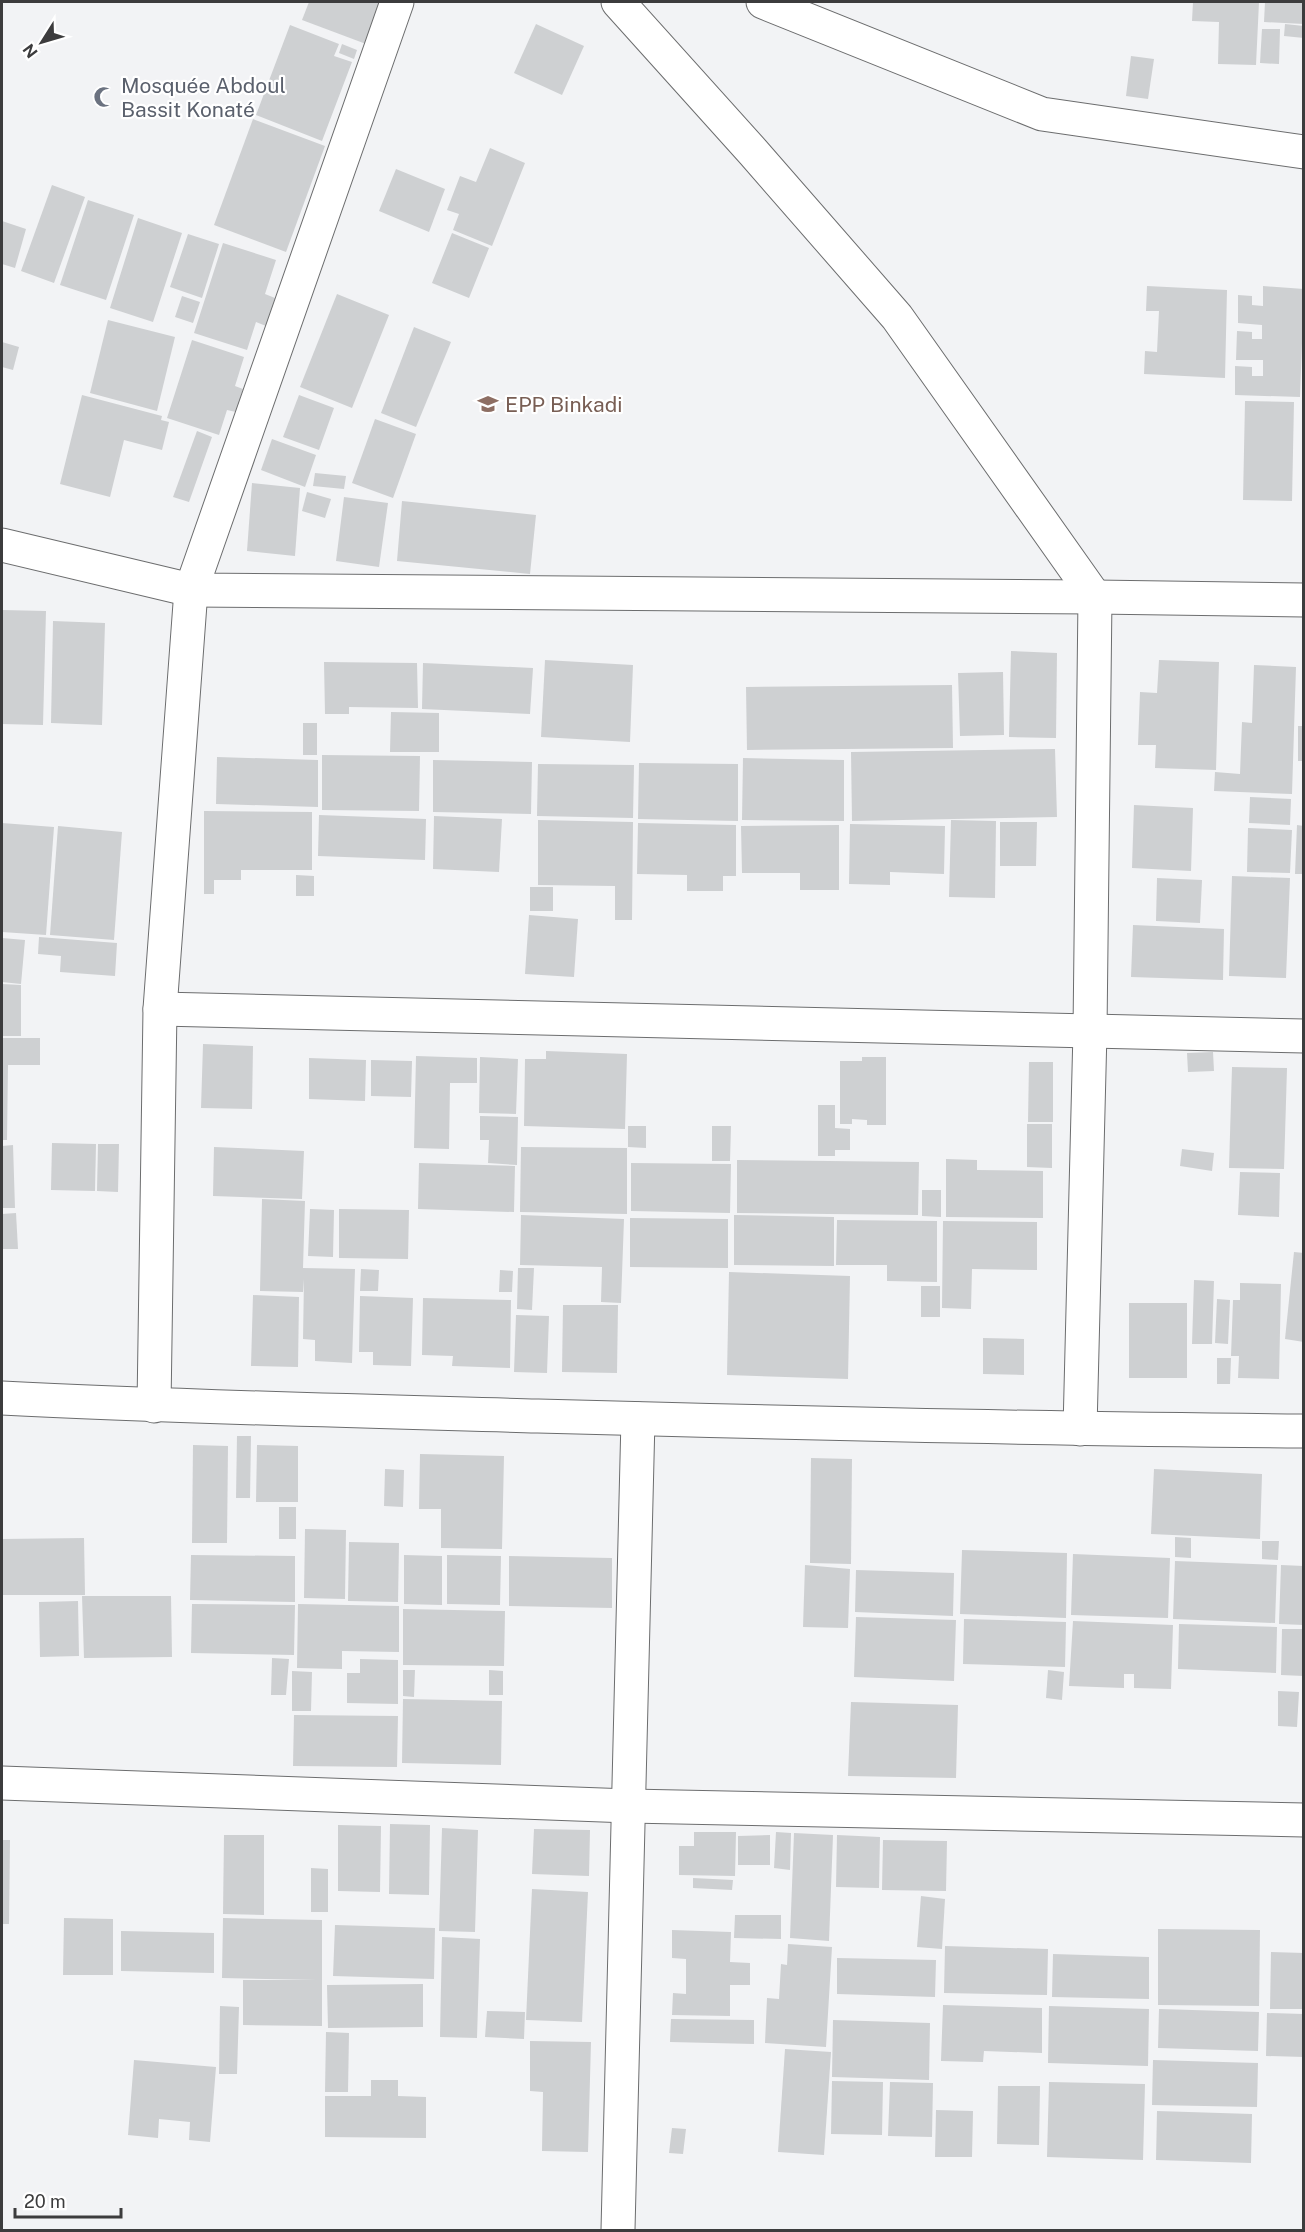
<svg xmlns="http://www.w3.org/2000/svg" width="1305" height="2232" viewBox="0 0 1305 2232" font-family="'Public Sans',sans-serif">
<rect width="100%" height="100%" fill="#f2f3f5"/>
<g fill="#ced0d2">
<polygon points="309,2 382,2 366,44 302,20"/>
<polygon points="1193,2 1259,2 1256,65 1218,64 1219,22 1192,21"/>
<polygon points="1265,2 1304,2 1304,24 1264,22"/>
<polygon points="536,24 584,46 562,95 514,73"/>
<polygon points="1285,24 1304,26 1304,38 1284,36"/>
<polygon points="290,25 339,44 334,56 352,62 322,141 256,115"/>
<polygon points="1262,29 1280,29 1279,64 1260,63"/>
<polygon points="342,44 357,50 354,59 339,53"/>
<polygon points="1131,56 1154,59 1148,99 1126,96"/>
<polygon points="253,119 325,146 286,252 214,225"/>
<polygon points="490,148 525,163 492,246 453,230 459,214 447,210 460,176 476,182"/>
<polygon points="396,169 445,189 429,232 379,211"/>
<polygon points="52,185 85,197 54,283 21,271"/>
<polygon points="88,200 134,215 106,300 60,285"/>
<polygon points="138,218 182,233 153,322 110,308"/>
<polygon points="2,221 26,229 15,268 2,264"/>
<polygon points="452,233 489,248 469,298 432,283"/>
<polygon points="188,234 219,244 202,298 170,287"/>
<polygon points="223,243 276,260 265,294 275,298 266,326 256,322 247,350 194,333"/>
<polygon points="1147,286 1227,290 1225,378 1144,374 1145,351 1157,352 1159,311 1146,311"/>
<polygon points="1263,286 1304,289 1300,397 1235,395 1235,366 1252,367 1252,376 1263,376 1263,360 1236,360 1237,331 1252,332 1252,339 1262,339 1262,325 1238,323 1238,295 1252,296 1252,305 1263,306"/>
<polygon points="337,294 389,315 352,408 300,387"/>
<polygon points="182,296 200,302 193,323 175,317"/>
<polygon points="108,320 175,337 157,411 90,393"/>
<polygon points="414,327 451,342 416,427 381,413"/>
<polygon points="192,340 244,357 235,386 243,389 236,412 227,410 219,435 167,418"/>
<polygon points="2,342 19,347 13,370 2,367"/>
<polygon points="82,395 162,416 161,420 169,422 162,450 124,440 110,497 60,484"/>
<polygon points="299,395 334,408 319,450 283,437"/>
<polygon points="1245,401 1294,402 1292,501 1243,500"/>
<polygon points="375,419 416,434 393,498 352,483"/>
<polygon points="197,431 212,437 189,502 173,497"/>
<polygon points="272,439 316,455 305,487 261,470"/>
<polygon points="315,473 346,476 344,489 313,486"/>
<polygon points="252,483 300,488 295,556 247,551"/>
<polygon points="307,492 331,499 325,518 302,511"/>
<polygon points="344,497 388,503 379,567 336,561"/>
<polygon points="402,501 536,515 530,574 397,561"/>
<polygon points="2,610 46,611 43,725 2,724"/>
<polygon points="53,621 105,623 102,725 51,723"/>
<polygon points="1011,651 1057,653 1056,738 1009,737"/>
<polygon points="545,660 633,665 630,742 541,737"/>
<polygon points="1159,660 1219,662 1216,770 1155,768 1156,745 1138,745 1140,692 1157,693"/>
<polygon points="324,662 417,663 418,708 349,707 349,714 325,714"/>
<polygon points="423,663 533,668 530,714 422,709"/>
<polygon points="1254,665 1296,667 1292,794 1214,791 1215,772 1240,774 1242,722 1252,723"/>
<polygon points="1003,672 1004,735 960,736 958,673"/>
<polygon points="952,685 953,748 747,750 746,687"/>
<polygon points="391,712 439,713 439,752 390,752"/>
<rect x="303" y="723" width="14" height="32"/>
<rect x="1298" y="726" width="6" height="35"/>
<polygon points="1055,749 1057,817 852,821 851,752"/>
<polygon points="322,755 420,756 419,811 322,810"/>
<polygon points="217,757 318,760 318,807 216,804"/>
<polygon points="743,758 844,760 844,821 742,820"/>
<polygon points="433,760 532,762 531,814 433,812"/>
<polygon points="639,763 738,764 738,821 638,819"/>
<polygon points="538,764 634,765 633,818 537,816"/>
<polygon points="1250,797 1291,799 1290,825 1249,823"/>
<polygon points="1134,805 1193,808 1191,871 1132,868"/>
<polygon points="204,811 312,812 312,870 241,870 241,880 214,880 214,894 204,894"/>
<polygon points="319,815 426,819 425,860 318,856"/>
<polygon points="434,816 502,819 499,872 433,869"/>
<polygon points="538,820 633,822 632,920 615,920 615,886 538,885"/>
<polygon points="951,820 996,821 995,898 949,897"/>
<polygon points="1000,822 1037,822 1036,866 1000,866"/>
<polygon points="2,823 54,827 46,935 2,932"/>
<polygon points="638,823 736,825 736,876 723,876 723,891 687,891 687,875 637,874"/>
<polygon points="850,824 945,826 944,874 890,872 890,885 849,884"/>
<polygon points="839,825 839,890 800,890 800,873 742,873 741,826"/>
<polygon points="1297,825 1304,826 1304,874 1295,874"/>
<polygon points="58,826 122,832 114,940 50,935"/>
<polygon points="1248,828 1292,830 1290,873 1247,872"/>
<polygon points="296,875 314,876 314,896 296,896"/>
<polygon points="1232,876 1290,878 1286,978 1229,976"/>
<polygon points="1157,878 1202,880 1200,923 1156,921"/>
<rect x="530" y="887" width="23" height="24"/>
<polygon points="529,915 578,919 574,977 525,974"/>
<polygon points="1133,925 1224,929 1223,980 1131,977"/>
<polygon points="39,937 117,943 115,976 60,972 61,956 38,954"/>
<polygon points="2,938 25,940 21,984 2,982"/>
<polygon points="2,984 21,985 21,1036 2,1036"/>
<polygon points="2,1038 40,1038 40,1065 8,1065 7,1140 2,1140"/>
<polygon points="203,1044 253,1046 252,1109 201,1108"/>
<polygon points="546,1051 627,1054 625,1129 524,1126 525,1059 546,1059"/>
<polygon points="1213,1052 1214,1071 1188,1072 1187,1053"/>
<polygon points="416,1056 477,1058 477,1083 450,1083 449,1149 414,1148"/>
<polygon points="480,1057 518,1059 516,1114 479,1113"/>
<polygon points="862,1057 886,1057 886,1125 867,1125 867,1120 852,1119 852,1124 840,1124 840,1061 862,1061"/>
<polygon points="309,1058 366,1060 365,1101 309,1099"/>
<polygon points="371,1060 412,1061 411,1097 371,1096"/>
<polygon points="1029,1062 1053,1062 1053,1122 1028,1122"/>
<polygon points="1232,1067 1287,1068 1284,1169 1229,1168"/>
<polygon points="818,1105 835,1105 835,1128 850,1129 850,1150 835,1150 835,1156 818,1156"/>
<polygon points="480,1116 518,1117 517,1165 488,1163 489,1140 480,1140"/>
<polygon points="1027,1124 1052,1124 1052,1168 1027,1167"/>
<polygon points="628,1126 646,1126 646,1148 628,1147"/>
<polygon points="712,1126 731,1126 730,1161 712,1161"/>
<polygon points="52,1143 96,1144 95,1191 51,1190"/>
<polygon points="98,1144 119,1144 118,1192 97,1191"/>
<polygon points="13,1145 15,1208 2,1208 2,1146"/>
<polygon points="214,1147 304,1151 302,1199 213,1196"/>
<polygon points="521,1147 627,1148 627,1214 520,1212"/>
<polygon points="1182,1149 1214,1153 1212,1171 1180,1166"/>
<polygon points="946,1159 977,1160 977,1170 1043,1171 1043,1218 946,1217"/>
<polygon points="737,1160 919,1162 918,1215 737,1213"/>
<polygon points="419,1163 515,1166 514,1212 418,1209"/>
<polygon points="631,1163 731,1164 730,1213 631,1211"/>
<polygon points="1240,1172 1280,1173 1279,1217 1238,1215"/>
<polygon points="922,1190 941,1190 941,1217 922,1216"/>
<polygon points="262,1199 305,1201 303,1268 355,1269 352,1363 315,1361 315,1340 303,1339 304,1279 303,1292 260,1291"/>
<polygon points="310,1209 334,1210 333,1257 308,1256"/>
<polygon points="339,1209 409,1210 408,1259 339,1258"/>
<polygon points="16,1213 18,1249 2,1249 2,1214"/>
<polygon points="521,1215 624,1219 621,1303 601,1302 602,1267 520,1265"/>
<polygon points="734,1215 834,1217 834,1266 734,1265"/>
<polygon points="630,1218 728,1219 728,1268 630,1267"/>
<polygon points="837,1220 937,1221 937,1282 887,1281 887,1265 836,1265"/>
<polygon points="943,1221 1037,1222 1037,1270 972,1269 971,1309 942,1308"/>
<polygon points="1294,1252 1304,1253 1304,1342 1285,1339"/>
<polygon points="518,1268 534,1268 532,1310 517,1309"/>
<polygon points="361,1269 379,1270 378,1291 360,1291"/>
<polygon points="500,1270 513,1271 512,1292 499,1292"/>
<polygon points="729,1272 850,1276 848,1379 727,1375"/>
<polygon points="1194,1280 1214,1281 1212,1344 1192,1344"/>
<polygon points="1240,1283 1281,1284 1279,1379 1238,1378 1239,1356 1231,1356 1233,1300 1240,1300"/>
<rect x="921" y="1286" width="19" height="31"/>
<polygon points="253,1295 299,1297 298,1367 251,1366"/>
<polygon points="360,1296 413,1298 411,1366 373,1365 373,1352 359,1352"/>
<polygon points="423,1298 511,1300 510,1368 452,1366 453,1356 422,1355"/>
<polygon points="1217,1299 1230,1300 1228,1344 1215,1343"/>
<rect x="1129" y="1303" width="58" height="75"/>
<polygon points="563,1305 618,1305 617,1373 562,1372"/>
<polygon points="516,1315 549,1316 547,1373 514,1372"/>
<polygon points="983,1338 1024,1339 1024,1375 983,1374"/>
<polygon points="1217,1358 1231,1358 1230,1384 1217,1384"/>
<polygon points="237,1436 251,1436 250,1498 236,1498"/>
<polygon points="193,1445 228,1446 227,1543 192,1543"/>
<polygon points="257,1445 298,1446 298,1502 256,1502"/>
<polygon points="420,1454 504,1456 502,1549 441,1548 441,1509 419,1509"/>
<polygon points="811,1458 852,1459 851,1564 810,1563"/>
<polygon points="385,1469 404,1470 403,1507 384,1506"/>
<polygon points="1154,1469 1262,1474 1260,1539 1151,1534"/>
<rect x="279" y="1507" width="17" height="32"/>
<polygon points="305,1529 346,1530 345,1599 304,1598"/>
<polygon points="1175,1537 1191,1538 1191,1558 1175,1557"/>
<polygon points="84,1538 85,1595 2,1595 2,1539"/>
<polygon points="1262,1541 1279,1541 1278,1560 1262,1559"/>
<polygon points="349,1542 399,1543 398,1602 348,1601"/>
<polygon points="962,1550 1067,1553 1066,1618 960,1614"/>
<polygon points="1073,1554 1170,1558 1168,1618 1071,1615"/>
<polygon points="191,1555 295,1556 295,1602 190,1600"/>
<polygon points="404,1555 442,1556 442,1605 404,1604"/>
<polygon points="447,1555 501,1556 500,1605 447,1604"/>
<polygon points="509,1556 612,1558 612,1608 509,1606"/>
<polygon points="1175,1561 1277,1565 1275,1623 1173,1619"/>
<polygon points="805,1565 850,1569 848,1628 803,1627"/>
<polygon points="1281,1565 1304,1566 1304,1625 1279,1624"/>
<polygon points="856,1570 954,1573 953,1616 855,1612"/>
<polygon points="82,1596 171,1596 172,1657 84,1658"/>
<polygon points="78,1601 79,1656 40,1657 39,1602"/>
<polygon points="192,1604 295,1605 294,1655 191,1653"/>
<polygon points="298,1604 399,1606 399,1652 342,1651 342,1669 297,1668"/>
<polygon points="403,1609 505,1611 504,1666 403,1665"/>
<polygon points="856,1617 956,1620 954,1681 854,1677"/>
<polygon points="964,1619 1066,1622 1065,1667 963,1664"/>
<polygon points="1073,1621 1173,1625 1171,1689 1134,1688 1134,1674 1124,1674 1124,1688 1069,1686"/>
<polygon points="1179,1624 1277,1627 1276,1673 1178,1669"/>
<polygon points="1282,1629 1304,1629 1304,1676 1281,1675"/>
<polygon points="272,1658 289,1659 286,1695 271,1695"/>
<polygon points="360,1659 398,1660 398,1704 347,1703 347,1673 360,1673"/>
<polygon points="403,1670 415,1670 414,1697 403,1696"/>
<polygon points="489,1670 503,1671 503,1695 489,1695"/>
<polygon points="1048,1670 1064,1672 1062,1700 1046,1698"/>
<polygon points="292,1671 312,1672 311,1711 292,1711"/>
<polygon points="1278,1691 1299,1692 1297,1727 1278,1726"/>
<polygon points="403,1699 502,1701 501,1765 402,1763"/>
<polygon points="851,1702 958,1705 956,1778 848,1776"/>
<polygon points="294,1715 398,1716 397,1767 293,1766"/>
<polygon points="390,1824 430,1825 429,1895 389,1894"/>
<polygon points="338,1825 381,1826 380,1892 338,1891"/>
<polygon points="442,1828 478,1830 475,1932 439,1931"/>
<polygon points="534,1829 590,1830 589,1876 532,1874"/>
<polygon points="694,1832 736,1832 735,1876 679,1875 679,1846 694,1846"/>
<polygon points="776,1832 791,1833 790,1870 774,1868"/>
<polygon points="794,1833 833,1835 829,1941 790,1938"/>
<polygon points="224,1835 264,1835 264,1915 223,1914"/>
<polygon points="770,1835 770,1865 738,1865 738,1836"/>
<polygon points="837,1835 880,1837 879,1888 836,1887"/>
<polygon points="2,1840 10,1840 9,1924 2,1924"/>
<polygon points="883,1840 947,1841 946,1891 882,1890"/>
<polygon points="311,1868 328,1869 328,1912 311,1912"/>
<polygon points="693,1878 733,1880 732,1890 693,1888"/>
<polygon points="532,1889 588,1892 582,2022 526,2020"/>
<polygon points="921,1896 945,1899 942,1949 917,1947"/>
<polygon points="735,1915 781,1915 781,1939 734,1938"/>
<polygon points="64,1918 113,1919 113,1975 63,1975"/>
<polygon points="223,1918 322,1920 322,2026 243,2025 243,1980 316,1980 222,1978"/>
<polygon points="335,1925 435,1928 434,1979 333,1976"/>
<polygon points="1158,1929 1260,1930 1259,2006 1158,2005"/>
<polygon points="672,1930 731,1932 730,1962 750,1963 750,1985 730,1985 730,2016 672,2015 673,1993 686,1994 686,1959 672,1958"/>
<polygon points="121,1931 214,1933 214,1973 121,1971"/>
<polygon points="442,1937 480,1939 477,2038 440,2037"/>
<polygon points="788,1944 832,1947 826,2047 765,2043 767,1998 779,1999 781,1964 787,1965"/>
<polygon points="945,1946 1048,1949 1047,1995 944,1993"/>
<polygon points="1271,1952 1304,1953 1304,2009 1270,2009"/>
<polygon points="1053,1954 1149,1957 1149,1999 1052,1997"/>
<polygon points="837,1958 936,1960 935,1997 837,1994"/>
<polygon points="423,1984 423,2027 328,2028 327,1985"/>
<polygon points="943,2005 1042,2008 1042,2053 984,2051 983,2062 941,2061"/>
<polygon points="220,2006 239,2007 237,2074 219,2074"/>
<polygon points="1049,2006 1149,2009 1148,2066 1048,2063"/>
<polygon points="1159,2009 1259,2012 1258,2051 1158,2048"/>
<polygon points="487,2011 525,2012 524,2039 485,2037"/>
<polygon points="1267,2013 1304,2014 1304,2057 1266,2056"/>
<polygon points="671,2019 754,2020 754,2044 670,2042"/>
<polygon points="833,2020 930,2023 929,2080 832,2077"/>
<polygon points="326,2032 349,2033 348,2092 325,2092"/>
<polygon points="530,2041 591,2042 588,2152 542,2151 543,2092 530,2091"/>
<polygon points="785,2049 831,2052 824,2155 778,2152"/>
<polygon points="134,2060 216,2067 210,2142 189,2140 190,2122 159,2119 158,2138 128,2135"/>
<polygon points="1153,2060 1258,2063 1257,2107 1152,2105"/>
<polygon points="371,2080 398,2080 398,2096 426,2097 426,2138 325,2137 325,2096 371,2096"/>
<polygon points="832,2081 883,2082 882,2135 831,2134"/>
<polygon points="890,2082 933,2083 932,2137 888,2136"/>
<polygon points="1049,2082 1145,2084 1143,2160 1047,2157"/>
<polygon points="998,2086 1040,2086 1039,2145 997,2144"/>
<polygon points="936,2110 973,2111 972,2157 935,2157"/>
<polygon points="1157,2111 1252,2114 1251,2163 1156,2160"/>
<polygon points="672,2128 686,2129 683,2154 669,2153"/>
</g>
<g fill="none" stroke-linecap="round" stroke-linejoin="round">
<g stroke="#6c6d6e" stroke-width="35">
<g id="minor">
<polyline points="618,2 753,152 897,317 1095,597 1090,1031 1080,1429"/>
<polyline points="763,2 1042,114 1304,152"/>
<polyline points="2,545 191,590 1095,597 1304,600"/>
<polyline points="160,1009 1304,1036"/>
<path d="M2,1398C180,1407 359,1411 538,1416C793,1423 1048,1429 1304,1431"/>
<polyline points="154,1406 160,1009 191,590 397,2"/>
<polyline points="2,1783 629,1806 1304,1820"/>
<polyline points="618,2230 638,1419"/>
</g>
</g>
<use href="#minor" stroke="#fff" stroke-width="33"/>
</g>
<defs>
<g id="mosque-bare" transform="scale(1.62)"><path d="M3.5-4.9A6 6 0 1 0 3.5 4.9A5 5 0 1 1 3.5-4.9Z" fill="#6b7280" stroke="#fff" stroke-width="2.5" paint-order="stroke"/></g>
<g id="school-bare" transform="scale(1.62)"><path d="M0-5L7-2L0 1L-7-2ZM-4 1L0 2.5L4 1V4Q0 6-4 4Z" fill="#8d6e63" stroke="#fff" stroke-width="2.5" paint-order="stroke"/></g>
</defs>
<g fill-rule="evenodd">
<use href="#mosque-bare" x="104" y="97"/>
<use href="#school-bare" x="488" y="404"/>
</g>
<g text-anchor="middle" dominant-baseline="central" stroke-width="4.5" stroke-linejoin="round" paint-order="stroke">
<g font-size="21" fill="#5b616d" stroke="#fff" text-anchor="start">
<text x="121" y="85">Mosquée Abdoul<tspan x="121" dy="24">Bassit Konaté</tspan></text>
</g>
<g font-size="21" fill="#785e54" stroke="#fff" text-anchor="start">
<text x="505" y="404">EPP Binkadi</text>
</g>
</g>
<rect width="1305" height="2232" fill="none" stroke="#3c3c3d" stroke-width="6"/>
<g transform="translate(42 42) rotate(233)" stroke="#ffffff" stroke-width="4.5" paint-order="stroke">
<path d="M0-4.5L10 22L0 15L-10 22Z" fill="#3c3c3d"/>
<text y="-9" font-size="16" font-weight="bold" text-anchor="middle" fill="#3c3c3d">N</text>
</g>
<path d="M15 2208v9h106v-9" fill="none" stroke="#3c3c3d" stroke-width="3"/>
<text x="24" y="2208" font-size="18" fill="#3c3c3d" stroke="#ffffff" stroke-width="4.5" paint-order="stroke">20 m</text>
</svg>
